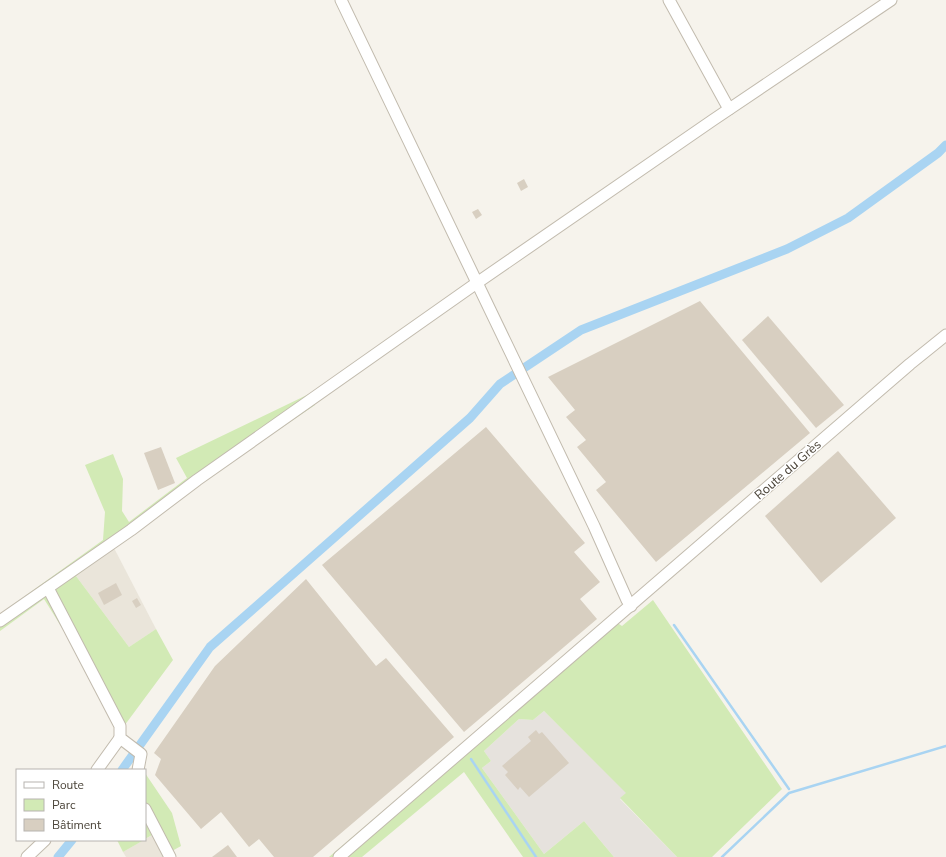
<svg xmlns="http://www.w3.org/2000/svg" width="946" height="857" viewBox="0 0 946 857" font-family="'Nunito Sans',sans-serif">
<rect width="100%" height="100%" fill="#f6f3ec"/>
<g fill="#eae5da">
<polygon points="114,548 156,629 129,647 76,576"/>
<polygon points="161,830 175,857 126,857 123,852"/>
</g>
<polygon fill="#e6e2dd" points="544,711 627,793 620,799 677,857 614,857 584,821 544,854 482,768 491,761 484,751 519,719 533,720"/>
<g fill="#d2eab5">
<polygon points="309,394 315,405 212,475 76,576 129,647 156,629 173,660 113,741 116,727 64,631 44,599 0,631 0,614 103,540 105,512 85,465 113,454 123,479 122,511 129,522 187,478 176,458"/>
<polygon points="653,600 782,789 712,857 677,857 620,798 626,793 544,711 533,720 519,719 484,751 491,761 482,768 544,854 584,821 614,857 523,857 464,772 362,857 329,857 610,618 622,626"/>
<polygon points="145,773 172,813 181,846 172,851 161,830 145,839"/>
<polygon points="117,840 144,840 123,852"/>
</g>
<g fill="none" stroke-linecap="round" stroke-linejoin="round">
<g stroke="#a9d4f2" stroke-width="2.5">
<polyline points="674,625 789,789"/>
<polyline points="471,759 536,857"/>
<polyline points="722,857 789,793 946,746"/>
</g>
<g stroke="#a9d4f2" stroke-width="9">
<polyline points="122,770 210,647 470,418 500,384 581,330 787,249 848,218 938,153 946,145"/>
<polyline points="58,857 72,840"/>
</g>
</g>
<g fill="#d8cfc1">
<polygon points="524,179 528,187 521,191 517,183"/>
<polygon points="478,209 482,215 476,219 472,212"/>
<polygon points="700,301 810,433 656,562 596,490 606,482 577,447 586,440 566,417 575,410 548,377"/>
<polygon points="768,316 844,405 816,428 742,340"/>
<polygon points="486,427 585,543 574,552 600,582 580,599 597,619 464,732 322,565"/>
<polygon points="161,447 175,483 158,490 144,453"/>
<polygon points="838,451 896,518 821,583 765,516"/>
<polygon points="306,579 376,666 386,658 454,737 313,857 274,857 259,839 249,847 221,812 201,829 155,775 161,759 154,753 215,666"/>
<polygon points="116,583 122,595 104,605 98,593"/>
<polygon points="137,598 141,605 136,608 132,601"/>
<polygon points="536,730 539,734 542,732 569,763 529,797 520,787 518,790 505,775 508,772 502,766 531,741 528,737"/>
<polygon points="228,845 237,857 212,857"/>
</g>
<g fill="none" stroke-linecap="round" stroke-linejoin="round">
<g stroke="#c2bbae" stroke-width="13">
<g id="minor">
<polyline points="341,0 594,526 627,600 631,606"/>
<polyline points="669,0 729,109"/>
<polyline points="48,588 120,726 120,738 141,754 138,770"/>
<polyline points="0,621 131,530 197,480 471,287 713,120 891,0"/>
<polyline points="97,770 120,738"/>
<polyline points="145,809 170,857"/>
<polyline points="27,857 45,840"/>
<polyline points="339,857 910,364 946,335"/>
</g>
</g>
<use href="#minor" stroke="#fff" stroke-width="11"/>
</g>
<g text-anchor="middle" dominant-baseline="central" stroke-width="3" stroke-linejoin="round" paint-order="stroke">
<g font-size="13" fill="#4b4439" stroke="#fff">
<text transform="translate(788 470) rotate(-41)">Route du Grès</text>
</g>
</g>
<rect x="16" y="769" width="130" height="72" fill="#ffffff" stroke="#b7b4b0"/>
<rect x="24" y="782" width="20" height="6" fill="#ffffff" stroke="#b7b4b0"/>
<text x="52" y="789" font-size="12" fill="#4b4439">Route</text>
<rect x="24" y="799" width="20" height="12" fill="#d2eab5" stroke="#b7b4b0"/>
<text x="52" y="809" font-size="12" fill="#4b4439">Parc</text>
<rect x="24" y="819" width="20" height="12" fill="#d8cfc1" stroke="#b7b4b0"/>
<text x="52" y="829" font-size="12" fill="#4b4439">Bâtiment</text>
</svg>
